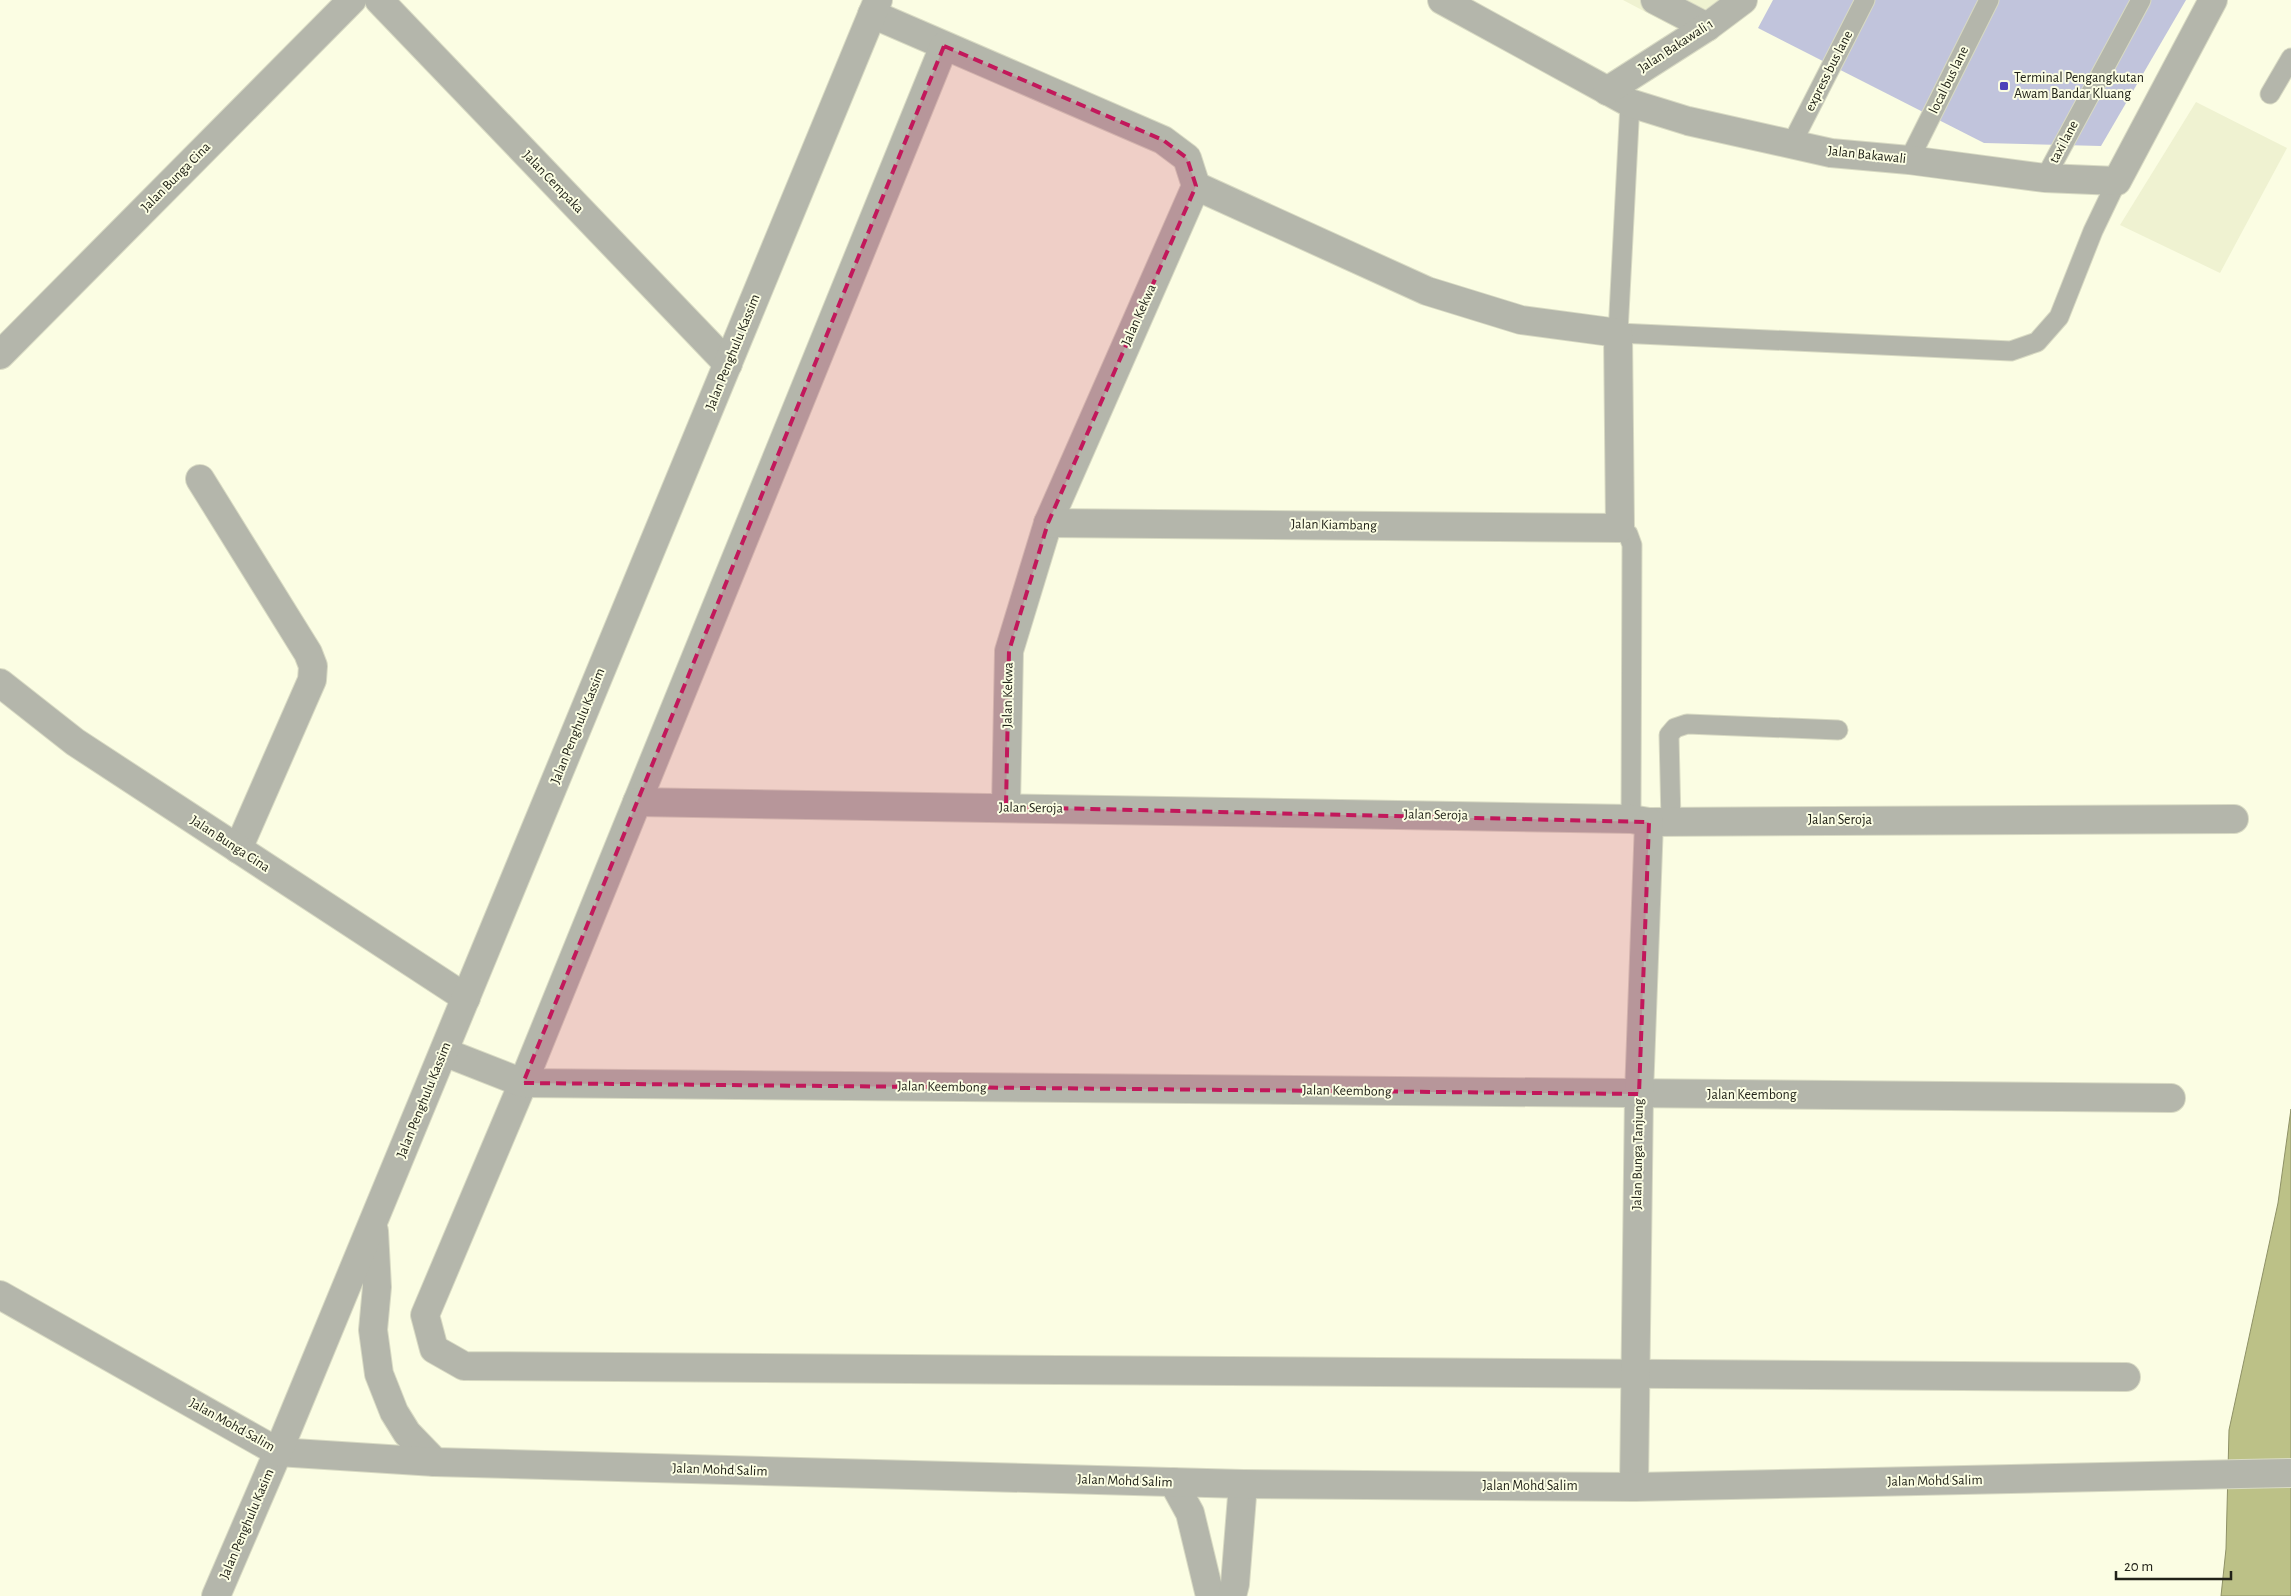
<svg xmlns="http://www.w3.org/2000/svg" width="2291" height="1596" viewBox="0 0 2291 1596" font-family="'Alegreya Sans',sans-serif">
<rect width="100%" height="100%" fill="#fbfde3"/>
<g fill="#eff2d1">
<polygon points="1623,0 1723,0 1676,28"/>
<polygon points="2196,102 2287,148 2220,273 2120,225"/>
</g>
<polygon fill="#bcc187" stroke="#8e9166" points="2291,1109 2291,1596 2221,1596 2226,1549 2229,1430 2278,1203"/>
<polygon fill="#c1c4dc" points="1773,0 2186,0 2101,146 1984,143 1758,28"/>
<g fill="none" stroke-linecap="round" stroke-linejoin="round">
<g stroke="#d8dac3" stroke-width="21">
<g id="service">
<polyline points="2270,94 2291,58"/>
<polyline points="1630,103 1618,333 2011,351 2037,342 2059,317 2093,231 2117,181"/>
<polyline points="1792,143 1865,0"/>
<polyline points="1909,160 1989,0"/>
<polyline points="2045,178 2141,0"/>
<polyline points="1620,528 1628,534 1632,545 1631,819"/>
<polyline points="1671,821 1669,735 1675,728 1687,724 1838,730"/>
</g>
</g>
<g stroke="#d8dac3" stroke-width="30">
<g id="minor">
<polyline points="379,0 728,364"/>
<polyline points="1442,0 1630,103 1688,121 1831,153 1909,160 2045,178 2117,181 2213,0"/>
<polyline points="1655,0 1707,27"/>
<polyline points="872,14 1163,140 1187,158 1196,186 1048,523 1009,651 1006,807"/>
<polyline points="944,46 523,1083 425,1315 434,1349 464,1366 2126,1377"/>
<polyline points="1607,91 1707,27 1743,0"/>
<polyline points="0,355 352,0"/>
<polyline points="200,479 308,653 313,666 312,680 238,849"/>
<polyline points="1048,523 1620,528 1618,333 1521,320 1427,291 1196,186"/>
<polyline points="0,683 75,742 466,998"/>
<polyline points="637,802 1631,819 1649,822 2234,819"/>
<polyline points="444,1052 523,1083 2171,1098"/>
<polyline points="1173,1482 1190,1513 1210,1596"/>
<polyline points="1634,1487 1639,1094 1649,822"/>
<polyline points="216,1596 278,1452"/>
<polyline points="1232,1596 1235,1584 1243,1484"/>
</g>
</g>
<g stroke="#d8dac3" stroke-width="30">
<g id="tertiary">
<polyline points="374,1231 377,1287 373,1330 379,1374 394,1412 407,1433 435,1462"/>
<polyline points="0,1295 278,1452 435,1462 1243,1484 1634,1487 2291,1473"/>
<polyline points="278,1452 878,0"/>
</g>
</g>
<use href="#service" stroke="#b4b6ab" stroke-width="19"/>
<use href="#minor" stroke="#b4b6ab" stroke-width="28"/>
<use href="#tertiary" stroke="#b4b6ab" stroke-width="28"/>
</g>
<path fill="#c2185b" fill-opacity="0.2" stroke="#c2185b" stroke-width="4" stroke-dasharray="10 6" stroke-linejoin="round" d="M944,46L1163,140L1187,158L1196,186L1048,523L1009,651L1006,807L1649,822L1639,1094L523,1083Z"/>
<rect fill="#4e42b9" stroke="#fbfde3" stroke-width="2" x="1999" y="81" width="10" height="10" rx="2.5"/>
<g text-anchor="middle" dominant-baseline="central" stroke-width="4" stroke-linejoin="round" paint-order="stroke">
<g font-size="14" fill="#212218" stroke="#fbfde3">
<text transform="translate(1676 46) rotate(-33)">Jalan Bakawali 1</text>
<text transform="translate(1829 71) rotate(-63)">express bus lane</text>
<text transform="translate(1949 80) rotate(-64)">local bus lane</text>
<text transform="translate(2064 142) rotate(-62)">taxi lane</text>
<text transform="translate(1867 155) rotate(6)">Jalan Bakawali</text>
<text transform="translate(176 177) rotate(-45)">Jalan Bunga Cina</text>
<text transform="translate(553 182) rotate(46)">Jalan Cempaka</text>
<text transform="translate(1139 315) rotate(-66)">Jalan Kekwa</text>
<text transform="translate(733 352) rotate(-68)">Jalan Penghulu Kassim</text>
<text transform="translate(1334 525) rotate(1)">Jalan Kiambang</text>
<text transform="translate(1008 695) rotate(-89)">Jalan Kekwa</text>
<text transform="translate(578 726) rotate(-68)">Jalan Penghulu Kassim</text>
<text transform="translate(1031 808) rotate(1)">Jalan Seroja</text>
<text transform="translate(1436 815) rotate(1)">Jalan Seroja</text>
<text x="1840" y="820">Jalan Seroja</text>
<text transform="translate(230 844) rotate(33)">Jalan Bunga Cina</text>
<text transform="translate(942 1087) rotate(1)">Jalan Keembong</text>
<text transform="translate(1347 1091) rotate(1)">Jalan Keembong</text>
<text x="1752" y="1095">Jalan Keembong</text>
<text transform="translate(424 1100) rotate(-68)">Jalan Penghulu Kassim</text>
<text transform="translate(1638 1154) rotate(-89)">Jalan Bunga Tanjung</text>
<text transform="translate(232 1425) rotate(29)">Jalan Mohd Salim</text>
<text transform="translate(720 1470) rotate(2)">Jalan Mohd Salim</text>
<text transform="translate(1125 1481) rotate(2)">Jalan Mohd Salim</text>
<text transform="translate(1935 1481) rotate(-1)">Jalan Mohd Salim</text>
<text x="1530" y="1486">Jalan Mohd Salim</text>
<text transform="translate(247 1524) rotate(-67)">Jalan Penghulu Kasim</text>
</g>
<g font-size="14" fill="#212218" stroke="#fbfde3" text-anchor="start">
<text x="2014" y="78">Terminal Pengangkutan<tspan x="2014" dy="16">Awam Bandar Kluang</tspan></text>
</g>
</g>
<path d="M2116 1571v8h115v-8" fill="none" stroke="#212218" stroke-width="2.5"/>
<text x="2124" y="1571" font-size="15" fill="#212218" stroke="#fbfde3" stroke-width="4" paint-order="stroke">20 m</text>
</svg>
